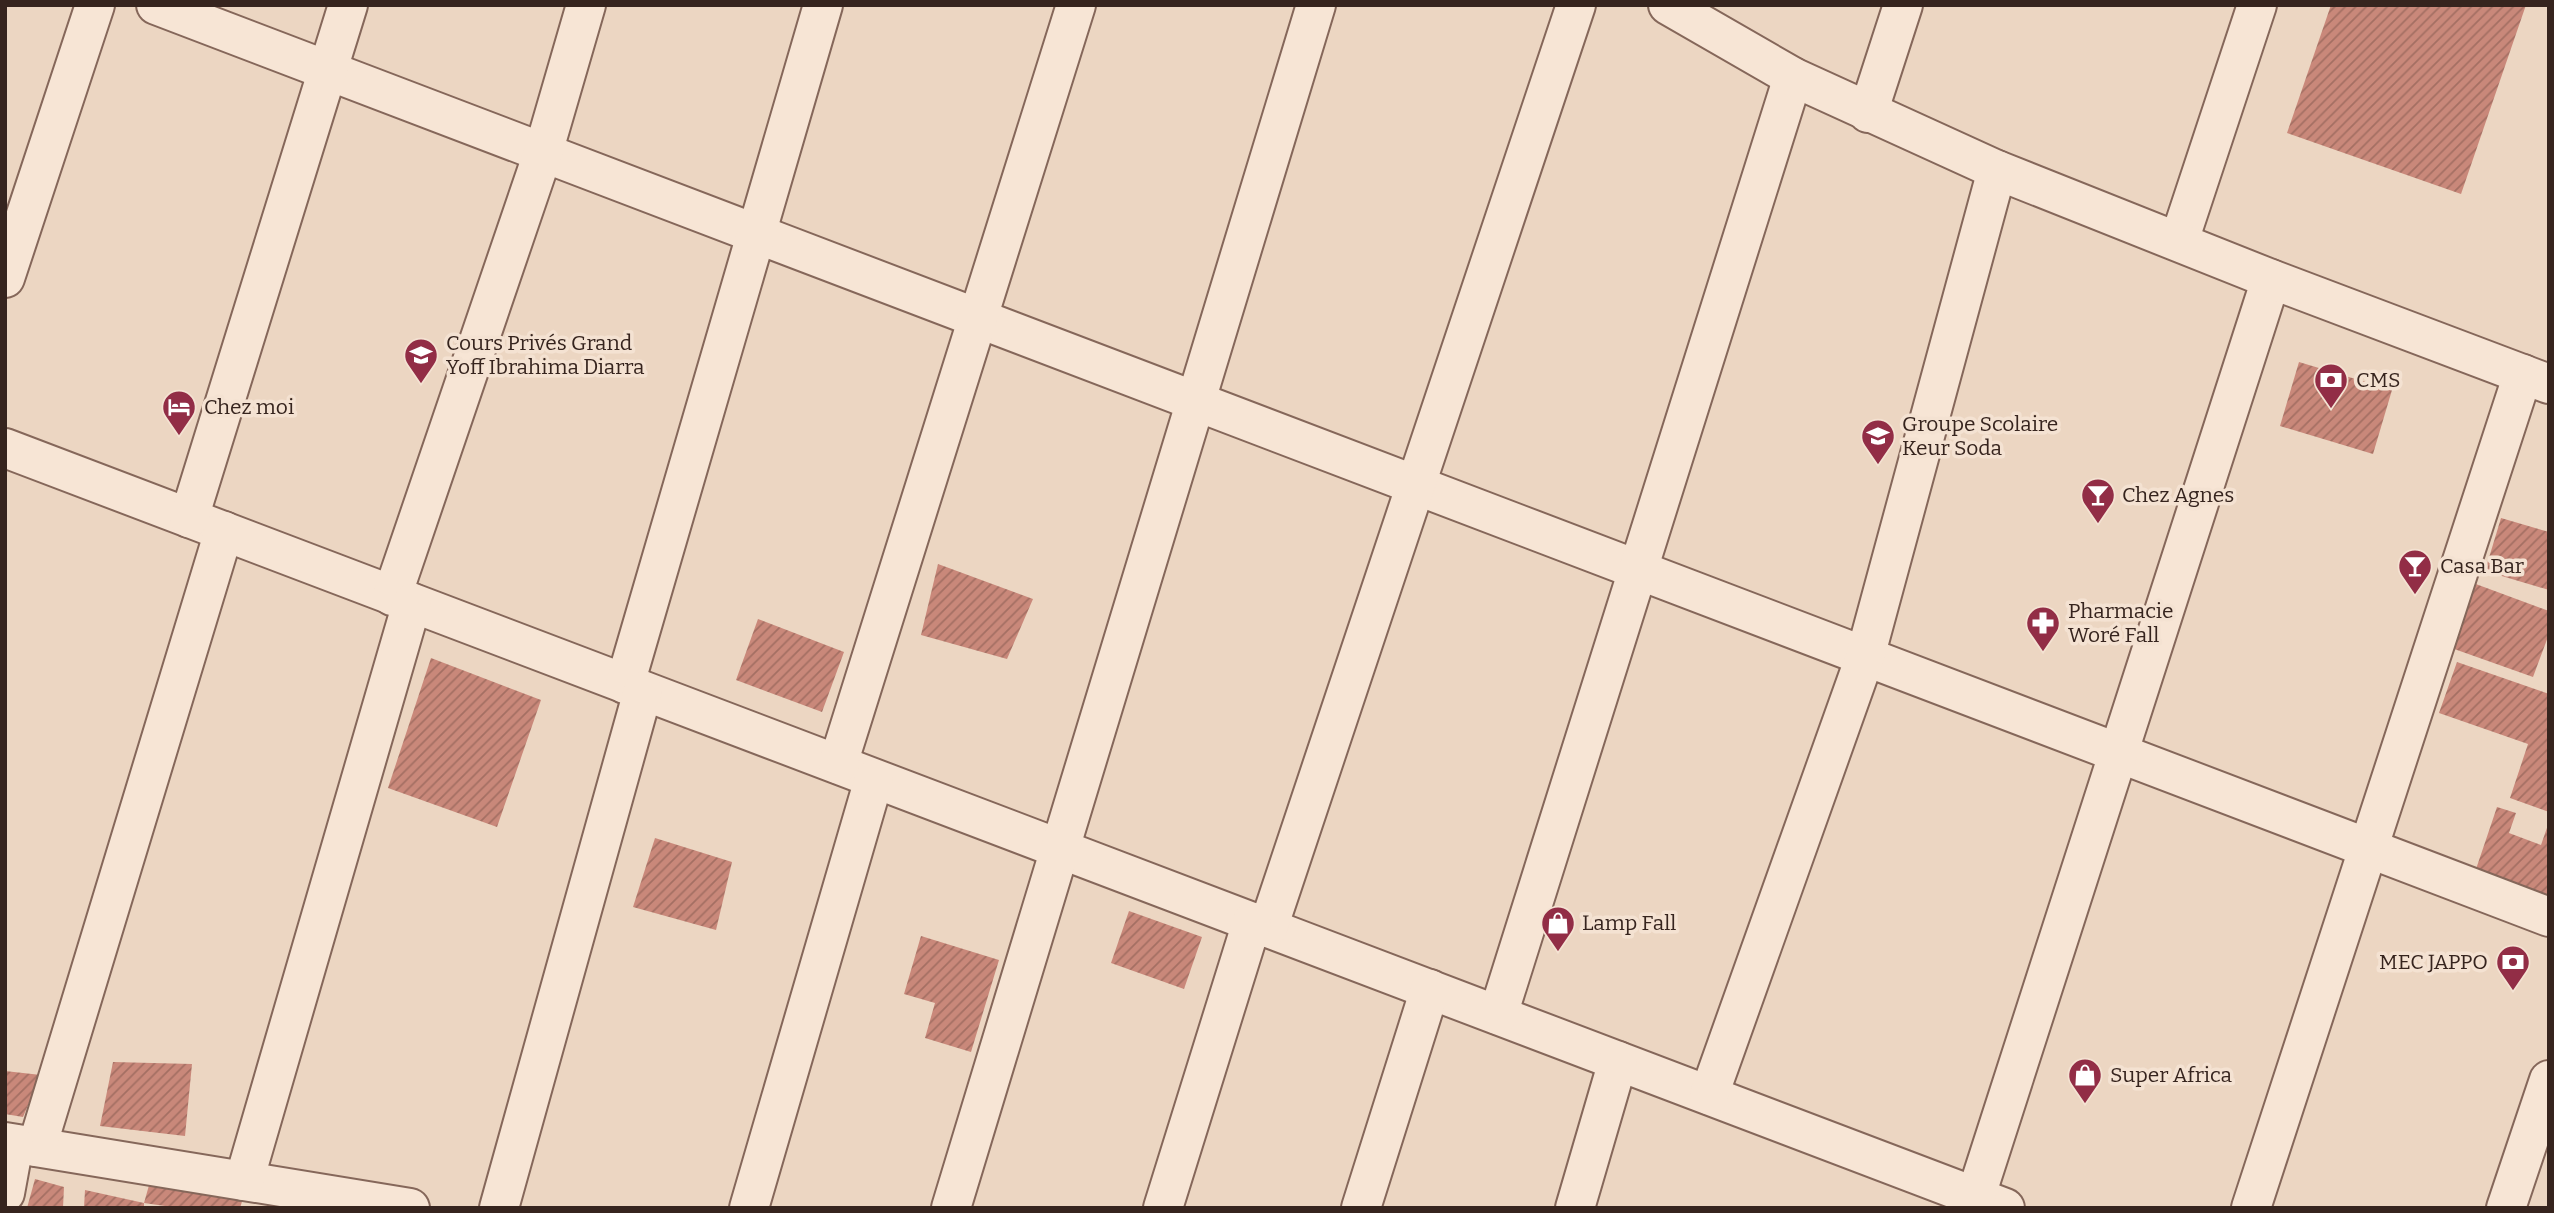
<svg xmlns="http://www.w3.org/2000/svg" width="2554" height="1213" viewBox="0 0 2554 1213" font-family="Bitter,serif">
<defs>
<pattern id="building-hatch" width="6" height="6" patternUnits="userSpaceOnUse" patternTransform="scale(1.75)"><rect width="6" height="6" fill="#c9887a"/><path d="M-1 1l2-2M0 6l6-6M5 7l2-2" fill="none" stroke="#a46f63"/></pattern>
</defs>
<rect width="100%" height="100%" fill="#ecd6c2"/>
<g fill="url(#building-hatch)">
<polygon points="2331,5 2526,5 2461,194 2287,133"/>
<polygon points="2299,362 2392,390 2373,454 2280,426"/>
<polygon points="2501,518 2549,532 2549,590 2485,571"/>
<polygon points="938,564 1033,599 1007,659 921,635"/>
<polygon points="2465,580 2549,611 2549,634 2533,677 2443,645"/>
<polygon points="758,619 844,652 822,712 736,680"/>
<polygon points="431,658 541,700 497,827 388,788"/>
<polygon points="2457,662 2549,694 2549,812 2510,798 2528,744 2439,713"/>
<polygon points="2497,807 2516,813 2509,833 2541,845 2549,822 2549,900 2474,875"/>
<polygon points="655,838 732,862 716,930 633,907"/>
<polygon points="1129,911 1202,937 1184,989 1111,963"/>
<polygon points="921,936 999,960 971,1052 925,1038 935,1003 904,994"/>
<polygon points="113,1062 192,1064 185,1136 100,1126"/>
<polygon points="5,1071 41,1075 23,1117 5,1114"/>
<polygon points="153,1171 246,1189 240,1208 179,1208 144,1203"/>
<polygon points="35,1179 64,1187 63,1208 27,1208"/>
<polygon points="85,1190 144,1203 144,1208 84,1208"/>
</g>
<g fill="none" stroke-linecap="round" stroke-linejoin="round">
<g stroke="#85675a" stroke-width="42">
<g id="minor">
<polyline points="156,5 2549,917"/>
<polyline points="1868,113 1903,5"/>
<polyline points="2179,241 2257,5"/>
<polyline points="5,278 95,5"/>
<polyline points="5,448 2005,1208"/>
<polyline points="189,518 348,5"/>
<polyline points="392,596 543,153 586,5"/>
<polyline points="625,684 823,5"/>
<polyline points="838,764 1076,5"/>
<polyline points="1268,928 1576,5"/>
<polyline points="1498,1015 1793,77"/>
<polyline points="1709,1095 1865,657 1997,170"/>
<polyline points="5,1142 410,1208"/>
<polyline points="37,1147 224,531"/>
<polyline points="244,1181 412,603"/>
<polyline points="5,1193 14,1144"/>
<polyline points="499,1208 643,691"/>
<polyline points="749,1208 874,779"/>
<polyline points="951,1208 1316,5"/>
<polyline points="1163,1208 1252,922"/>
<polyline points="1361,1208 1430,989"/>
<polyline points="1575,1208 1618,1061"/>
<polyline points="1972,1208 2271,279"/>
<polyline points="2251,1208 2523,374"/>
<polyline points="2506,1208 2549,1080"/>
</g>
</g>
<g stroke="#85675a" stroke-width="42">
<polyline id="tertiary" points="1668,5 1793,77 1997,170 2271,279 2549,384"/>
</g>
<use href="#minor" stroke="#f7e5d5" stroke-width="38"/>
<use href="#tertiary" stroke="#f7e5d5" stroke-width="38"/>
</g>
<defs>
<g id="school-pin" transform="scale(1.75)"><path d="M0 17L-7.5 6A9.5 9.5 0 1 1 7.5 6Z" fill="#922d46" stroke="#f4e2d2"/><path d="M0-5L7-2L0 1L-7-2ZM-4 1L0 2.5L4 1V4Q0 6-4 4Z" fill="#fff"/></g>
<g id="bank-pin" transform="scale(1.75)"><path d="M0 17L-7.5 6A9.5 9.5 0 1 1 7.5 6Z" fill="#922d46" stroke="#f4e2d2"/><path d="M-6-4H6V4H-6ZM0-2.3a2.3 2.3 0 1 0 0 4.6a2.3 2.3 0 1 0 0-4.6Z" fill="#fff"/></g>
<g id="hotel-pin" transform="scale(1.75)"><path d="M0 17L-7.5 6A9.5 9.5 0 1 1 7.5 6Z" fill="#922d46" stroke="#f4e2d2"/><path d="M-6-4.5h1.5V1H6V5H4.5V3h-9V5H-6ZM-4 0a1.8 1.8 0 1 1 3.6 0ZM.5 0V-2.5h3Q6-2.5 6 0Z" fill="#fff"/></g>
<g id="bar-pin" transform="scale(1.75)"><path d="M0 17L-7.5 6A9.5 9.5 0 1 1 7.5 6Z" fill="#922d46" stroke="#f4e2d2"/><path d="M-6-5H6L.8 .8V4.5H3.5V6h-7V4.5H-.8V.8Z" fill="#fff"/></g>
<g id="pharmacy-pin" transform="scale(1.75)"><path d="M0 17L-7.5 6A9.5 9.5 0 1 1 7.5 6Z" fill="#922d46" stroke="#f4e2d2"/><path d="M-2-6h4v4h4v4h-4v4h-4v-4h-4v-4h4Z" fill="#fff"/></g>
<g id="shop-pin" transform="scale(1.75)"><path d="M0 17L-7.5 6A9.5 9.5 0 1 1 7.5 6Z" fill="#922d46" stroke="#f4e2d2"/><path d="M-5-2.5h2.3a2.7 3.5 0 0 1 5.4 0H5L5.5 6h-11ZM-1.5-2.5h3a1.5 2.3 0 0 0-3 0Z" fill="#fff"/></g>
</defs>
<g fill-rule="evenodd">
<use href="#school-pin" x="421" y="355"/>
<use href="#bank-pin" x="2331" y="380"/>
<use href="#hotel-pin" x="179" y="407"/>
<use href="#school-pin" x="1878" y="436"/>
<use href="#bar-pin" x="2098" y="495"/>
<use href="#bar-pin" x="2415" y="566"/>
<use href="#pharmacy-pin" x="2043" y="623"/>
<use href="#shop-pin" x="1558" y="923"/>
<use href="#bank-pin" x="2513" y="962"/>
<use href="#shop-pin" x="2085" y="1075"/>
</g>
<g text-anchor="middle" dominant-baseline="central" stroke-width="7" stroke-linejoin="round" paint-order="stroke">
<g font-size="21" fill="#36241e" stroke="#f4e2d2" text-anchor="start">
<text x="446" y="343">Cours Privés Grand<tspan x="446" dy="24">Yoff Ibrahima Diarra</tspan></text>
<text x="2356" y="380">CMS</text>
<text x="204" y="407">Chez moi</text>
<text x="1902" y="424">Groupe Scolaire<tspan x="1902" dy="24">Keur Soda</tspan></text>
<text x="2122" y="495">Chez Agnes</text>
<text x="2440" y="566">Casa Bar</text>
<text x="2068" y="611">Pharmacie<tspan x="2068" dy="24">Woré Fall</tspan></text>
<text x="1582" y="923">Lamp Fall</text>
<text x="2488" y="962" text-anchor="end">MEC JAPPO</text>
<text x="2110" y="1075">Super Africa</text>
</g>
</g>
<rect width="2554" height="1213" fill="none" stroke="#36241e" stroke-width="14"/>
</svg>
